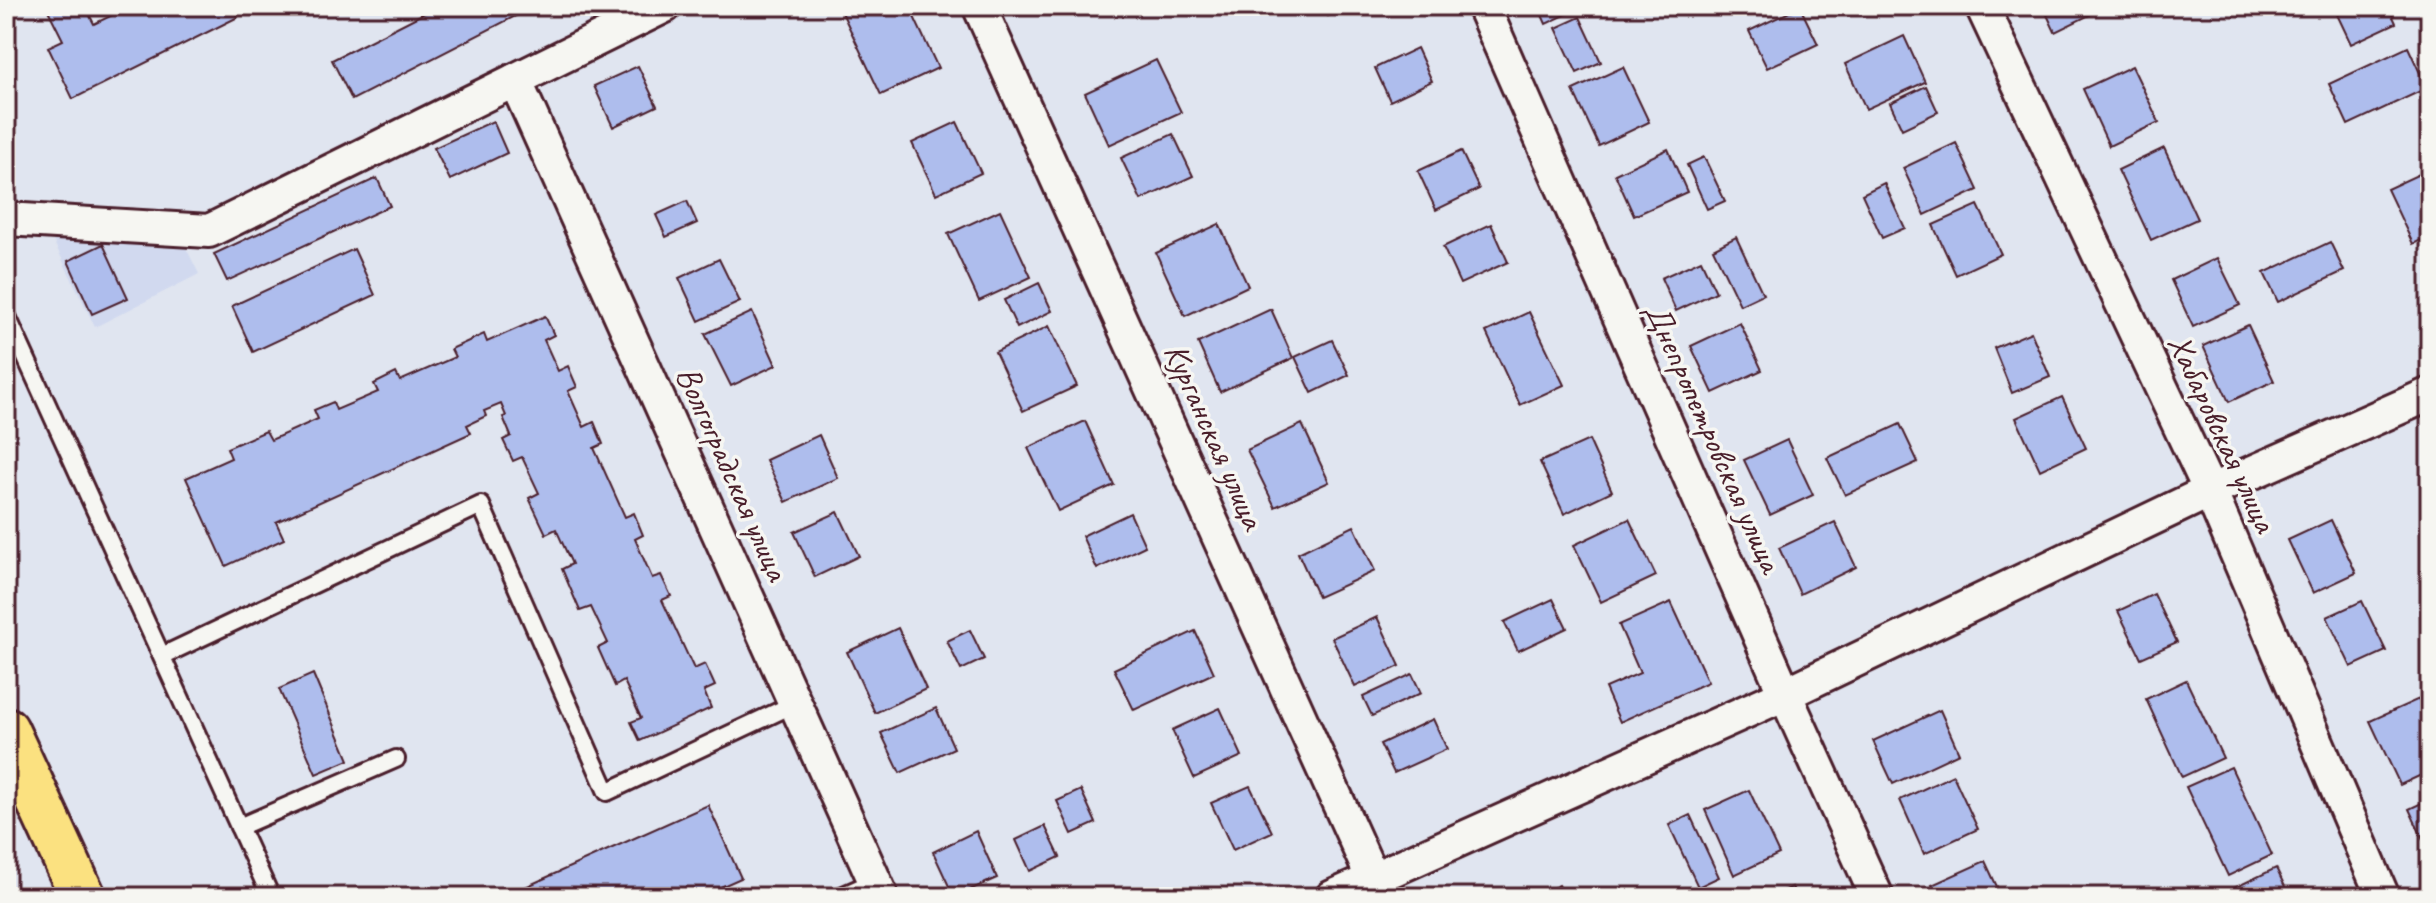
<svg xmlns="http://www.w3.org/2000/svg" width="2436" height="903" viewBox="0 0 2436 903" font-family="Caveat,sans-serif">
<rect width="100%" height="100%" fill="#e0e5f0"/>
<filter id="ink" filterUnits="userSpaceOnUse"><feTurbulence type="fractalNoise" baseFrequency=".0125" numOctaves="2"/><feDisplacementMap in="SourceGraphic" scale="16" xChannelSelector="R" yChannelSelector="G"/><feConvolveMatrix kernelMatrix="1 2 1 2 8 2 1 2 1" color-interpolation-filters="sRGB"/></filter>
<g filter="url(#ink)">
<polygon fill="#d1d9ef" points="49,232 183,242 199,274 95,327"/>
<g fill="#aebded" stroke="#4a1f2b" stroke-width="2">
<polygon points="46,6 85,6 94,24 131,6 232,6 238,17 73,99 48,47 63,40"/>
<polygon points="438,6 535,6 352,100 332,60"/>
<polygon points="839,6 909,6 938,68 881,95"/>
<polygon points="1323,6 1349,6 1328,16"/>
<polygon points="1538,6 1584,6 1546,24"/>
<polygon points="2043,6 2106,6 2106,7 2055,32"/>
<polygon points="2333,6 2388,6 2396,23 2351,44"/>
<polygon points="1800,7 1818,44 1767,68 1749,31"/>
<polygon points="1580,17 1601,62 1577,73 1556,28"/>
<polygon points="1904,36 1925,82 1866,109 1845,64"/>
<polygon points="2408,47 2427,88 2348,125 2329,84"/>
<polygon points="1417,48 1432,81 1390,101 1375,68"/>
<polygon points="1156,60 1181,112 1109,145 1085,93"/>
<polygon points="638,66 657,106 613,127 594,86"/>
<polygon points="2132,66 2159,122 2109,146 2083,89"/>
<polygon points="1623,67 1649,122 1599,146 1573,90"/>
<polygon points="1926,86 1938,112 1902,129 1890,103"/>
<polygon points="493,121 507,153 450,180 434,148"/>
<polygon points="957,122 981,173 936,194 912,143"/>
<polygon points="1173,134 1193,176 1141,200 1121,158"/>
<polygon points="1956,143 1978,190 1925,215 1903,168"/>
<polygon points="2164,148 2197,219 2151,240 2118,170"/>
<polygon points="1668,149 1687,192 1634,216 1615,174"/>
<polygon points="1461,151 1479,189 1436,210 1418,171"/>
<polygon points="1704,157 1725,201 1707,209 1687,165"/>
<polygon points="2430,169 2430,236 2413,244 2387,189"/>
<polygon points="377,178 390,206 227,281 214,254"/>
<polygon points="1884,183 1905,228 1882,238 1862,194"/>
<polygon points="687,201 697,223 666,237 656,215"/>
<polygon points="1978,205 2001,254 1956,275 1933,225"/>
<polygon points="1000,210 1031,277 979,301 948,234"/>
<polygon points="1219,224 1248,286 1185,316 1156,253"/>
<polygon points="1491,224 1508,262 1460,284 1443,247"/>
<polygon points="1736,237 1763,294 1740,305 1713,249"/>
<polygon points="2330,242 2344,271 2278,302 2264,273"/>
<polygon points="103,244 128,298 92,314 68,261"/>
<polygon points="354,249 375,295 253,352 232,306"/>
<polygon points="2217,258 2240,305 2193,327 2171,280"/>
<polygon points="719,259 740,302 699,321 679,278"/>
<polygon points="1701,260 1716,292 1676,311 1661,278"/>
<polygon points="1039,283 1052,311 1017,328 1004,300"/>
<polygon points="1271,309 1293,358 1220,392 1198,343"/>
<polygon points="752,312 776,365 731,386 705,334"/>
<polygon points="1529,312 1564,385 1520,405 1486,332"/>
<polygon points="545,316 554,335 544,340 558,371 568,366 577,387 568,391 584,427 594,422 603,444 594,448 625,517 634,513 643,535 635,539 652,578 661,575 671,596 662,600 694,669 705,664 715,686 704,691 711,708 640,741 631,722 641,718 624,681 615,686 598,648 608,643 591,607 580,611 562,569 572,564 556,529 546,534 529,498 539,493 522,457 513,461 503,440 511,436 503,417 506,416 501,404 484,411 486,416 467,425 471,433 276,522 284,539 226,566 186,478 231,458 227,448 266,431 271,440 318,419 314,410 333,402 336,410 378,392 374,384 396,373 400,381 455,357 451,349 484,334 487,342"/>
<polygon points="1740,323 1762,370 1713,393 1691,346"/>
<polygon points="2248,325 2274,381 2229,402 2203,346"/>
<polygon points="1049,326 1077,386 1023,411 995,352"/>
<polygon points="2031,332 2050,377 2012,393 1994,348"/>
<polygon points="1332,340 1349,375 1312,393 1295,357"/>
<polygon points="2062,397 2086,448 2040,470 2016,418"/>
<polygon points="1085,421 1114,485 1058,511 1028,448"/>
<polygon points="1302,424 1329,482 1275,507 1247,450"/>
<polygon points="1900,424 1918,462 1845,495 1827,458"/>
<polygon points="819,435 838,478 786,502 766,460"/>
<polygon points="1589,440 1612,491 1564,514 1540,462"/>
<polygon points="1787,440 1813,495 1770,515 1744,460"/>
<polygon points="838,512 859,556 815,577 794,532"/>
<polygon points="1130,513 1145,546 1097,569 1082,536"/>
<polygon points="1629,519 1656,576 1601,602 1574,545"/>
<polygon points="2331,520 2356,573 2313,593 2288,540"/>
<polygon points="1835,522 1856,567 1800,594 1779,548"/>
<polygon points="1354,526 1375,571 1318,597 1298,553"/>
<polygon points="2154,594 2177,642 2141,658 2118,611"/>
<polygon points="1553,599 1567,628 1518,651 1504,622"/>
<polygon points="2362,601 2386,651 2351,667 2327,617"/>
<polygon points="1671,602 1708,682 1620,722 1605,688 1640,673 1619,625"/>
<polygon points="1377,617 1400,666 1355,687 1332,638"/>
<polygon points="898,628 926,689 875,713 847,652"/>
<polygon points="970,630 984,659 961,670 947,641"/>
<polygon points="1195,631 1214,673 1134,710 1114,669"/>
<polygon points="313,674 349,760 316,774 279,689"/>
<polygon points="1412,674 1421,693 1372,716 1363,697"/>
<polygon points="2186,680 2223,758 2182,777 2146,699"/>
<polygon points="2419,699 2430,723 2430,771 2400,785 2370,721"/>
<polygon points="936,708 954,748 900,773 881,733"/>
<polygon points="1220,708 1242,756 1194,778 1172,730"/>
<polygon points="1940,710 1959,753 1893,784 1873,741"/>
<polygon points="1433,719 1447,749 1394,773 1380,744"/>
<polygon points="2231,767 2272,855 2228,876 2186,787"/>
<polygon points="1953,775 1978,829 1924,854 1900,800"/>
<polygon points="1250,786 1272,832 1233,850 1211,803"/>
<polygon points="1081,790 1096,823 1072,834 1057,801"/>
<polygon points="1749,790 1779,854 1734,875 1705,810"/>
<polygon points="2430,799 2430,854 2409,809"/>
<polygon points="708,805 741,878 698,897 503,897"/>
<polygon points="1690,815 1719,877 1698,887 1669,825"/>
<polygon points="1045,826 1060,857 1030,871 1016,840"/>
<polygon points="976,831 997,878 954,897 933,852"/>
<polygon points="1985,861 2000,893 1991,897 1938,897 1932,885"/>
<polygon points="2276,868 2290,897 2236,897 2232,889"/>
<polygon points="1559,885 1565,897 1533,897"/>
<polygon points="1792,887 1797,897 1770,897"/>
</g>
<g fill="none" stroke-linecap="round" stroke-linejoin="round">
<g stroke="#4a1f2b" stroke-width="22">
<g id="service">
<polyline points="6,314 271,897"/>
<polyline points="162,656 481,505 607,792 794,704"/>
<polyline points="239,827 396,759"/>
<polyline points="839,897 875,881"/>
</g>
</g>
<g stroke="#4a1f2b" stroke-width="38">
<g id="minor">
<polyline points="979,6 1381,897"/>
<polyline points="1483,6 1785,694 1877,897"/>
<polyline points="1982,6 2210,491 2383,897"/>
<polyline points="515,80 882,897"/>
<polyline points="6,219 209,231 665,6"/>
<polyline points="1332,897 1785,694 2210,491 2430,394"/>
</g>
</g>
<g stroke="#4a1f2b" stroke-width="50">
<polyline id="primary" points="6,730 83,897"/>
</g>
<use href="#service" stroke="#f6f6f2" stroke-width="16"/>
<use href="#minor" stroke="#f6f6f2" stroke-width="32"/>
<use href="#primary" stroke="#fbe180" stroke-width="44"/>
</g>
</g>
<g text-anchor="middle" dominant-baseline="central" stroke-width="7" stroke-linejoin="round" paint-order="stroke">
<g font-size="34" fill="#4a1f2b" stroke="#f6f6f2">
<text transform="translate(2223 433) rotate(65)">Хабаровская улица</text>
<text transform="translate(1215 436) rotate(66)">Курганская улица</text>
<text transform="translate(1714 437) rotate(66)">Днепропетровская улица</text>
<text transform="translate(733 473) rotate(66)">Волгоградская улица</text>
</g>
</g>
<rect width="2436" height="903" fill="none" stroke="#f6f6f2" stroke-width="32"/>
<rect x="16" y="16" width="2404" height="871" fill="none" stroke="#4a1f2b" stroke-width="3" filter="url(#ink)"/>
</svg>
